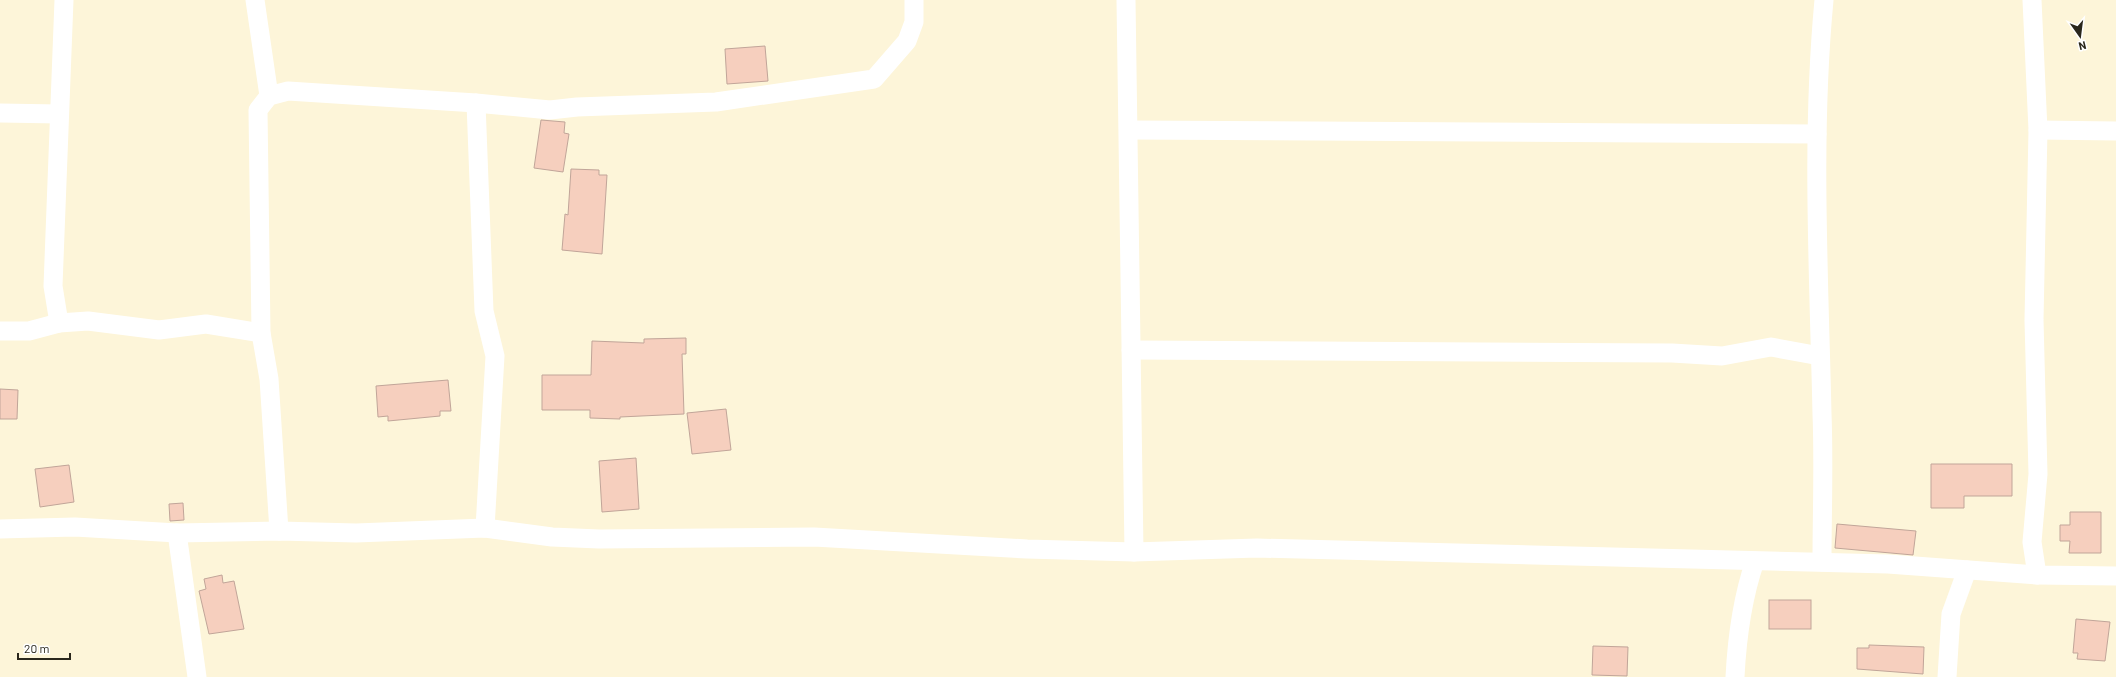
<svg xmlns="http://www.w3.org/2000/svg" width="2116" height="677" viewBox="0 0 2116 677" font-family="Barlow,sans-serif">
<rect width="100%" height="100%" fill="#fdf5d9"/>
<g fill="#f6cfbe" stroke="#c1a599">
<polygon points="765,46 768,81 727,84 725,49"/>
<polygon points="541,120 565,122 564,133 569,134 563,172 534,168"/>
<polygon points="571,169 599,170 599,175 607,175 602,254 562,250 565,214 568,215"/>
<polygon points="686,338 686,354 682,354 684,414 620,417 620,419 590,418 590,410 542,410 542,375 591,375 592,341 644,343 644,339"/>
<polygon points="448,380 451,411 440,411 440,416 388,421 388,416 378,417 376,386"/>
<polygon points="0,389 18,390 17,419 0,419"/>
<polygon points="726,409 731,450 692,454 687,413"/>
<polygon points="636,458 639,509 602,512 599,461"/>
<polygon points="1931,464 2012,464 2012,496 1964,496 1964,508 1931,508"/>
<polygon points="69,465 74,502 40,507 35,469"/>
<polygon points="183,503 184,520 170,521 169,504"/>
<polygon points="2070,512 2101,512 2101,553 2069,553 2070,541 2060,541 2060,525 2070,525"/>
<polygon points="1837,524 1916,531 1913,555 1835,548"/>
<polygon points="222,575 223,583 234,581 244,629 209,634 199,591 206,589 204,579"/>
<rect x="1769" y="600" width="42" height="29"/>
<polygon points="2076,619 2110,622 2105,661 2077,659 2078,653 2073,653"/>
<polygon points="1869,645 1924,647 1923,674 1857,669 1857,648 1869,648"/>
<polygon points="1593,646 1628,647 1627,676 1592,675"/>
</g>
<g fill="none" stroke-linecap="round" stroke-linejoin="round">
<g stroke="#fff" stroke-width="19">
<polyline points="255,0 269,96"/>
<polyline points="1126,0 1134,552"/>
<polyline points="2032,0 2038,130 2034,320 2038,474 2032,542 2037,575"/>
<polyline points="476,103 484,311 495,356 485,528"/>
<polyline points="0,113 59,114"/>
<polyline points="1129,130 1817,134"/>
<polyline points="2038,130 2116,131"/>
<polyline points="59,323 53,286 64,0"/>
<polyline points="0,331 29,331 59,323 88,321 159,330 206,324 261,333"/>
<polyline points="1131,350 1672,353 1722,356 1771,347 1820,356"/>
<polyline points="0,529 75,527 177,533 279,531 356,533 485,528 552,537 599,539 814,537 1027,549 1134,552 1257,548 1888,564 2037,575 2116,576"/>
<polyline points="279,531 269,379 261,333 258,110 269,96 288,91 476,103 550,110 577,107 716,102 874,79 907,41 914,22 914,0"/>
<polyline points="177,533 197,677"/>
<path d="M1822,562C1822,513 1824,463 1822,414C1819,276 1811,137 1824,0"/>
<path d="M1735,677C1737,637 1742,599 1755,561"/>
<polyline points="1947,677 1951,614 1967,570"/>
</g>
</g>
<g transform="translate(2080 36) rotate(166)" stroke="#ffffff" stroke-width="3" paint-order="stroke">
<path d="M0-3L7 15L0 10L-7 15Z" fill="#2a271c"/>
<text y="-6" font-size="11" font-weight="bold" text-anchor="middle" fill="#2a271c">N</text>
</g>
<path d="M18 653v6h52v-6" fill="none" stroke="#2a271c" stroke-width="2"/>
<text x="24" y="653" font-size="12" fill="#2a271c" stroke="#ffffff" stroke-width="3" paint-order="stroke">20 m</text>
</svg>
